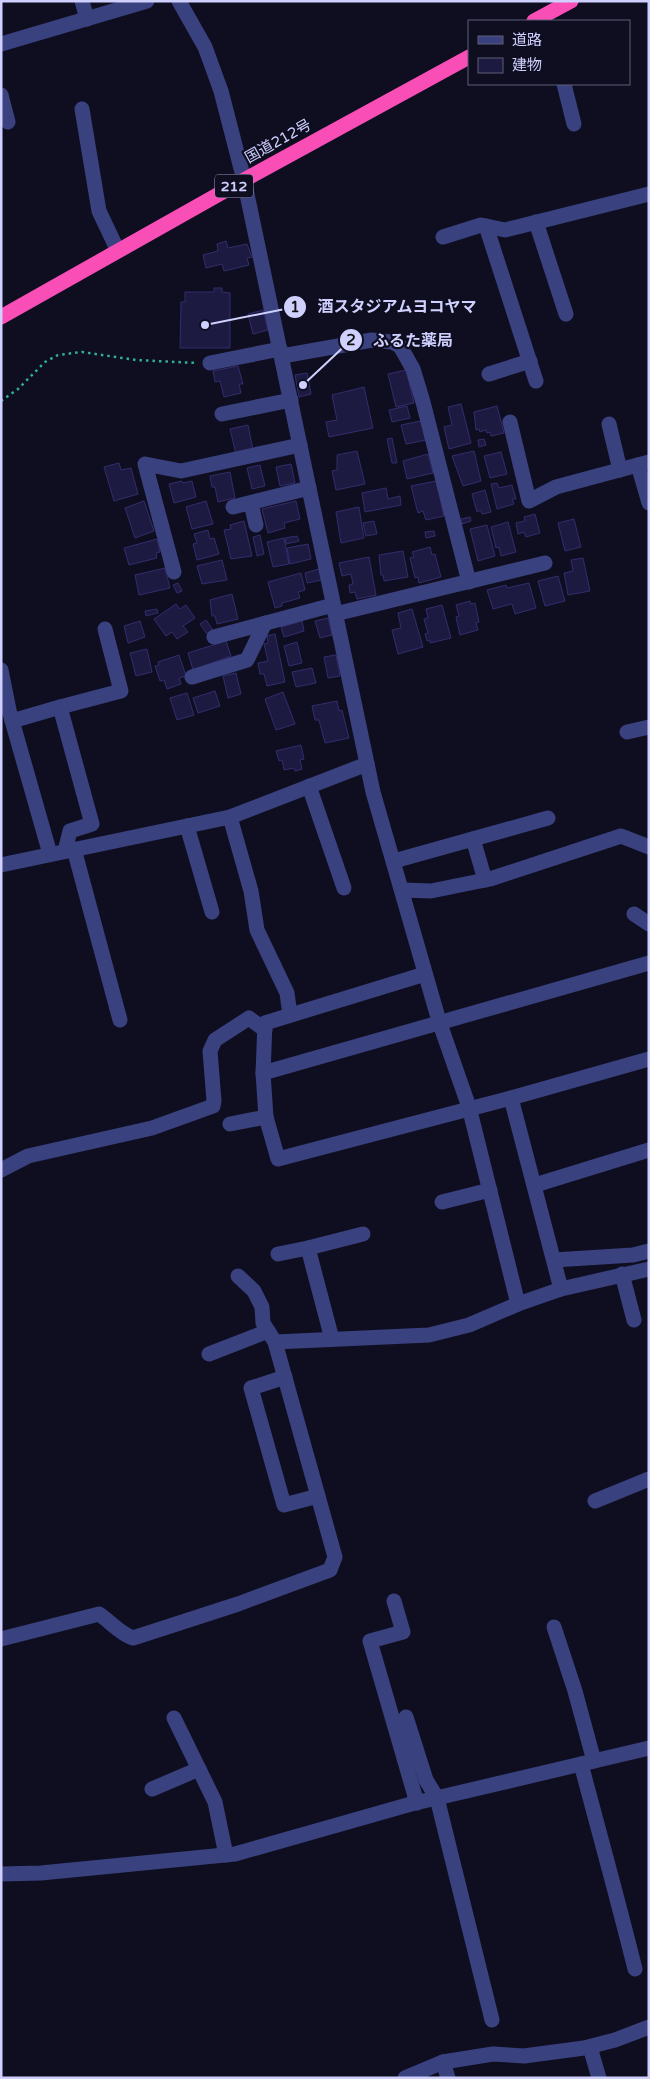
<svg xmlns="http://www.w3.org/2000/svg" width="650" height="2079" viewBox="0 0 650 2079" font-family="'Varela Round','Noto Sans JP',sans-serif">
<rect width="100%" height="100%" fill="#0f0e21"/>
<g fill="#1d1a41" stroke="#312d6d">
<polygon points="226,241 228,248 247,244 252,257 247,258 249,265 224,271 222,264 206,268 203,255 218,251 217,244"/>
<polygon points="214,288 222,288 222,292 230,293 230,348 180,348 181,302 185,302 185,292 214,292"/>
<polygon points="263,310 268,330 253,334 248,314"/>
<polygon points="238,366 243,384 239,384 241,393 224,397 220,381 215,382 213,371"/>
<polygon points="406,370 414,403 396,407 388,374"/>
<polygon points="307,373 311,394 299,397 295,375"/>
<polygon points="364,387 373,428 329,437 326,422 337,420 332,395"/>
<polygon points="461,404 471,443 449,449 444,427 452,425 448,407"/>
<polygon points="407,406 410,418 392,422 389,410"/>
<polygon points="497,406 504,433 491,436 490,432 487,433 486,430 480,432 479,429 476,430 474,412"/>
<polygon points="421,421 426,440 406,444 401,425"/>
<polygon points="248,425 253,450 236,454 230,429"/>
<polygon points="392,438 397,463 392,463 387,439"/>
<polygon points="484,439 486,445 479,447 478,440"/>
<polygon points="357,451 365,484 336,490 332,471 337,470 337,455"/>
<polygon points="474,451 481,481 463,486 452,456"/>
<polygon points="501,452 507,474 490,478 484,456"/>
<polygon points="428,454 433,473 407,479 403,461"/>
<polygon points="119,463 121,470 131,468 138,494 114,501 104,467"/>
<polygon points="291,464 295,483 280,486 276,467"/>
<polygon points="260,465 265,486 252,489 247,468"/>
<polygon points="230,472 235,498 218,502 215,487 212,487 210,476"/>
<polygon points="182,481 183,483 192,481 196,497 174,503 169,484"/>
<polygon points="436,481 444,516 426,520 423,511 418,513 411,486"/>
<polygon points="497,483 499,488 512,485 516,499 512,499 514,504 497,509 491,484"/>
<polygon points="386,488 388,499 400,496 401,505 365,512 362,493"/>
<polygon points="485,490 491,512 482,514 481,510 477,512 472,494"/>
<polygon points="144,501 154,531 135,538 125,508"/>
<polygon points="206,501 213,524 192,529 186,507"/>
<polygon points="296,501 300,519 284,523 285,528 268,533 262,509"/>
<polygon points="359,507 364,538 341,543 336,512"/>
<polygon points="535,514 540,533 526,537 524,532 518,534 516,523 525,521 524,517"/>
<polygon points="470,517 471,521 462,524 461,519"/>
<polygon points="574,519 581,547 565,551 558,523"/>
<polygon points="244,521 252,556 231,559 224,530 231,529 230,525"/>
<polygon points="374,521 377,534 366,536 363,523"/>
<polygon points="508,522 516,552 501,556 499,547 496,548 491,527"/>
<polygon points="487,525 495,556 478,561 470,529"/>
<polygon points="208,530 210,539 214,538 219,554 197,560 193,544 197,543 194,534"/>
<polygon points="434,531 435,536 426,538 425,532"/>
<polygon points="260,535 264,554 257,556 253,537"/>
<polygon points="297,536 299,541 286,544 285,538"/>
<polygon points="284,538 289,564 273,567 267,542"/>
<polygon points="157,539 160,552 156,553 157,558 129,565 124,548"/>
<polygon points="308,544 311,559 290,564 287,548"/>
<polygon points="430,547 432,555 435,554 441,577 419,583 418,577 415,578 410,558 414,557 412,552"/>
<polygon points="403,551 408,577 384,581 383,575 381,575 379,555"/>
<polygon points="369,557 376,595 357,599 355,592 350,593 349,585 353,584 351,574 342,576 339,563"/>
<polygon points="583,558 590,591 568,595 564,573 573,571 571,560"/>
<polygon points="222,560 227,580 202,584 197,566"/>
<polygon points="165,568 170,588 139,595 135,575"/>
<polygon points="319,569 322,580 307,583 305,573"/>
<polygon points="301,573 305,590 298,592 300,598 282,603 282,606 275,608 268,582"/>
<polygon points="558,576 565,601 545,606 538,581"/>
<polygon points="178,583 182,591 177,593 173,585"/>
<polygon points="529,583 536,608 515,614 512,604 493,609 487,590 506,585 507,588"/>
<polygon points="232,594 238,619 217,624 215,616 212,616 210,600"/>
<polygon points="470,601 471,604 475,603 479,622 476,623 478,630 460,635 456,617 459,616 456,605"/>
<polygon points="176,604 180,609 186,605 195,618 183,626 188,632 177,639 172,632 166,636 154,619"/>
<polygon points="442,605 451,638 430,643 430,640 427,641 425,634 428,633 424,619 428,618 426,609"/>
<polygon points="157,609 158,613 146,616 145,611"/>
<polygon points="412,609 423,647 398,654 392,630 401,628 398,613"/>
<polygon points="328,618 332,635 320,638 315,621"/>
<polygon points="206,620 213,630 207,634 200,624"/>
<polygon points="140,621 145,637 128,643 124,626"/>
<polygon points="302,621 304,631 284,637 281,627"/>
<polygon points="275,634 285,682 267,686 264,674 260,674 258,663 268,661 264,644 268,643 267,636"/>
<polygon points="226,641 231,656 193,670 188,653"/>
<polygon points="297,642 302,663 289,666 284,646"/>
<polygon points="147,649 152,672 136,676 130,653"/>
<polygon points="179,655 186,676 179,678 181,684 167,689 164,680 160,681 155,666 159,665 158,662"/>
<polygon points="336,655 340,676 328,678 324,657"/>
<polygon points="312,668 316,683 296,687 292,672"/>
<polygon points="236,673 241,694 228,698 223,676"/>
<polygon points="215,691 220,706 198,713 193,698"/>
<polygon points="283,692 295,724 276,730 265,699"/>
<polygon points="187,693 194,715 177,720 170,698"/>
<polygon points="337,701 339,711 342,710 349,738 325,743 319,720 315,720 312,706"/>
<polygon points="301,745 304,759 300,760 302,769 295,771 294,768 284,770 282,760 279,761 276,751"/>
</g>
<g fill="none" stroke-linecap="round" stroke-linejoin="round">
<polyline stroke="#31af97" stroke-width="2.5" stroke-dasharray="2.5 4" stroke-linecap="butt" points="1,401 18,389 45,362 58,355 82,352 136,360 197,363"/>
<g stroke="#3a417f" stroke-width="15">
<polyline points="82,1 87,19"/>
<polyline points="179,1 205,47 221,91 244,180 373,792 439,1021 469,1107 518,1304"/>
<polyline points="1,44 147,1"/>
<polyline points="564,84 574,124"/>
<polyline points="1,95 8,122"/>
<polyline points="82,109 99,211 118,251"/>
<polyline points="536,222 566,314"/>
<polyline points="486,226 536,381"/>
<polyline points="443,237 481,225 505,230 649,194"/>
<polyline points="282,356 372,340 392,342 400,346 413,369 423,402 469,582"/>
<polyline points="210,363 280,349"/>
<polyline points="489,374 530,361"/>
<polyline points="222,414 291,400"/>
<polyline points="510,422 529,501 556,487 649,462"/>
<polyline points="609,424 620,470"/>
<polyline points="638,465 649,503"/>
<polyline points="251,503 256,525"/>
<polyline points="233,507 309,488"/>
<polyline points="174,572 145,464 181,471 300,445"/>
<polyline points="335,614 545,563"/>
<polyline points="214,637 333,605"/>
<polyline points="1,670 9,710 50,854"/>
<polyline points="192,677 247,660 265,623"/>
<polyline points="60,707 121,691 105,629"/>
<polyline points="12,721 60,707 92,824 70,831 65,851"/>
<polyline points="627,732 649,727"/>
<polyline points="309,786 344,888"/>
<polyline points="230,817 251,891 257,930 287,993 290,1015"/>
<polyline points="187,826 212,912"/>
<polyline points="473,839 485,880"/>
<polyline points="74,849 120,1020"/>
<polyline points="394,861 548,818"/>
<polyline points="1,865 230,817 367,764"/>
<polyline points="403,890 431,891 490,879 621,836 649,847"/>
<polyline points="634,914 649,924"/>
<polyline points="425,974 265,1023 263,1073 266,1117 278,1159 511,1098 649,1059"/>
<polyline points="263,1073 649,963"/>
<polyline points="511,1098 561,1289"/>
<polyline points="230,1124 266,1117"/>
<polyline points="1,1170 28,1156 152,1128 213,1106 214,1101 210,1051 215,1040 249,1018 265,1030"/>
<polyline points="535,1185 649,1150"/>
<polyline points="442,1202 490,1190"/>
<polyline points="308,1248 363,1234"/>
<polyline points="278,1254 308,1248 332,1339"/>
<polyline points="554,1260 633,1255 649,1251"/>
<polyline points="622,1274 634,1320"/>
<polyline points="275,1342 429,1335 469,1325 518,1304 561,1289 649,1269"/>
<polyline points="209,1354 268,1331"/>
<polyline points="285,1377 251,1388 284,1505 318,1496"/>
<polyline points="595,1501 649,1479"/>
<polyline points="394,1601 403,1632 370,1641 417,1803"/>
<polyline points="554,1627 575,1691 594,1761"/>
<path d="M1,1639L99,1614C111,1622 120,1634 133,1638L238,1604L330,1570L335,1557L275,1342L263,1323L262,1307L254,1291L238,1276"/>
<polyline points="406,1717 426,1780 437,1798 492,2020"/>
<polyline points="174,1718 215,1802 226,1855"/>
<path d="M581,1764C599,1832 618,1900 635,1969"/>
<polyline points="152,1789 199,1769"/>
<polyline points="1,1874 41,1873 235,1854 411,1804 649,1748"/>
<polyline points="590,2047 599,2078"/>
<polyline points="443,2062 448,2078"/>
<polyline points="405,2078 443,2062 493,2054 524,2056 584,2048 615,2040 649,2027"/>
</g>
<g stroke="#fa4eb7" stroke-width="15">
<polyline points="534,21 571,1"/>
<polyline points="1,317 244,180 469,57"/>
</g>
</g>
<g text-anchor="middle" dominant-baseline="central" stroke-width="4.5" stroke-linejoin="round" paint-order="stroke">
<rect fill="#0f0e21" stroke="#9596bc" stroke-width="1" x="215" y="174.5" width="38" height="23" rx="4"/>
<g font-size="14" font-weight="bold" fill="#cfd0fe">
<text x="234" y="186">212</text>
</g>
<g font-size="15" fill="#cfd0fe" stroke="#0f0e21">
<text transform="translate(278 141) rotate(-29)">国道212号</text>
</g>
</g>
<path fill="none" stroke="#cfd0fe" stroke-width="2" d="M205 325L295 307M303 385L351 340"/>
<g fill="#cfd0fe" stroke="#0f0e21" stroke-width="2">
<circle cx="205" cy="325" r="5"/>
<circle cx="303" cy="385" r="5"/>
<circle cx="295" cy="307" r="12"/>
<circle cx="351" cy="340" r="12"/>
</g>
<g font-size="15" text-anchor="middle" font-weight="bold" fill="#111">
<text x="295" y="312">1</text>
<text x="351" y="345">2</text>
</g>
<g font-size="16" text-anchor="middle" font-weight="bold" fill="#cfd0fe" stroke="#0f0e21" stroke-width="4.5" stroke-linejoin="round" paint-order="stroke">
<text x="397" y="312">酒スタジアムヨコヤマ</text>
<text x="413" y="346">ふるた薬局</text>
</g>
<rect width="650" height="2079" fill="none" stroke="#cfd0fe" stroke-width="5"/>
<rect x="468" y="20" width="162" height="65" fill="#0f0e21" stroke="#5c5c79"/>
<rect x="478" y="36" width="25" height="8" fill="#3a417f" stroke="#5c5c79"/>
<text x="512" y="45" font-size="15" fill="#cfd0fe">道路</text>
<rect x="478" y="58" width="25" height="15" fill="#1d1a41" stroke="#5c5c79"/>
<text x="512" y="70" font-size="15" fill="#cfd0fe">建物</text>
</svg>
